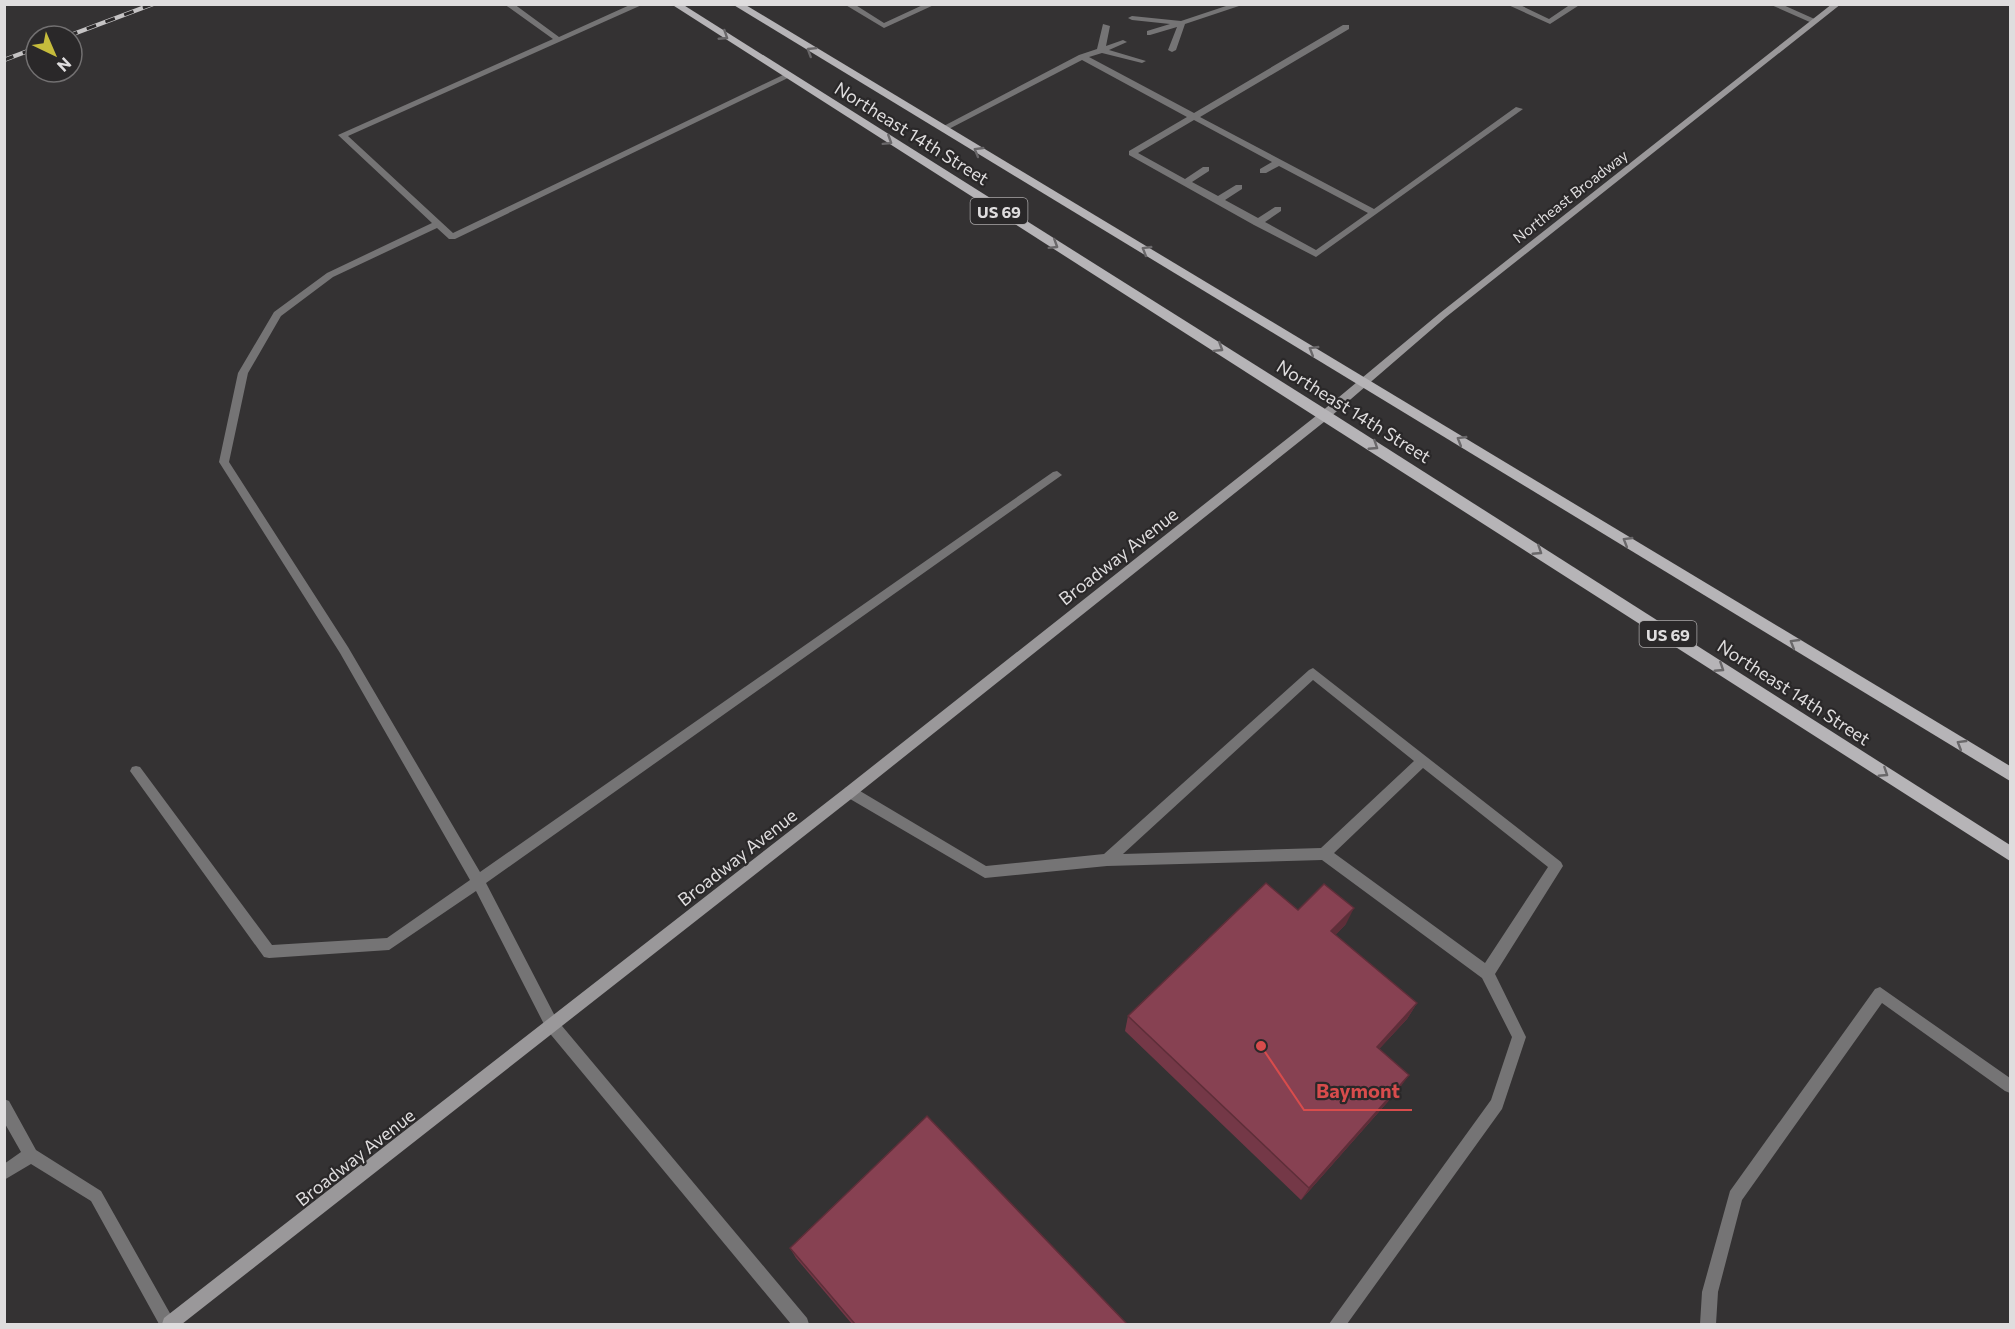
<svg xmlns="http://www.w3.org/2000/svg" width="2015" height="1329" viewBox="0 0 2015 1329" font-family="Commissioner,sans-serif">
<rect width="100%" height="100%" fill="#343233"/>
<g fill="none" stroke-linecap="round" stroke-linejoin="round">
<g fill="#757475" fill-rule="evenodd">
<polygon points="504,4 514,4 559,37 632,4 644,4 348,136 453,233 783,75 790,77 455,239 449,239 437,228 333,277 281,316 248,373 229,462 348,647 480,872 1053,472 1057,471 1062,475 486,883 557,1020 807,1318 809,1324 791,1324 547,1030 476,891 389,950 269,958 264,957 130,771 132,767 136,766 140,767 272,945 387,938 470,880 340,653 219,462 238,373 274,312 327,273 432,223 338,135 553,39"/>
<polygon points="844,4 854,4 884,23 925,4 936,4 884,28"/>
<polygon points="1232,4 1245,4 1185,24 1176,50 1172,52 1168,50 1177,27 1150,35 1147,35 1147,31 1170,24 1132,20 1128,18 1132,16 1181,21"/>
<polygon points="1506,4 1518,4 1549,19 1571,4 1581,4 1550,24"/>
<polygon points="1769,4 1781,4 1819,21 1812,23"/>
<path d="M1103,24L1110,26L1106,46L1123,40L1127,42L1109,50L1146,61L1142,63L1102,53L1089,57L1194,113L1343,25H1349V29L1200,117L1374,209L1516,107L1523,109L1316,257L1254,225L1129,155V151L1187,117L1082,60L945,131L938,129L1079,55L1097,49ZM1194,120L1272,162L1260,169V173H1266L1279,166L1368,213L1316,250L1265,222L1281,211V207H1275L1258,218L1225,200L1242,189V185H1236L1218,196L1192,182L1209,171V167H1203L1185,179L1138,153Z"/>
<path d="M1313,668L1561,862L1563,866L1495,974L1526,1037L1502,1109L1347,1324H1329L1491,1100L1512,1037L1482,978L1322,860L1107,866L985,878L845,796L844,792L845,788L850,786L855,788L986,866L1104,854L1309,670ZM1313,680L1414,761L1321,848L1123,854ZM1423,768L1548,867L1485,963L1334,853Z"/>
<polygon points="1880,987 2010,1078 2010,1093 2005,1091 1882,1003 1742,1200 1718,1292 1716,1324 1700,1324 1702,1292 1730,1191 1875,989"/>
<polygon points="4,1099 9,1101 36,1150 101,1191 176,1324 159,1324 91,1201 31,1164 4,1180 4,1164 21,1152 4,1122"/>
</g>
<polygon fill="#9a989a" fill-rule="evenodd" points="1832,4 1841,4 1446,317 1329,418 855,796 182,1324 162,1324 164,1318 845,788 1321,412 1440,313"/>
<g fill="#b6b4b7" fill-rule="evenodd">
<polygon points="671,4 682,4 1330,412 2010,845 2010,861"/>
<polygon points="732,4 744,4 2010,766 2010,781"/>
</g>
<g stroke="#c5c3c4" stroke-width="4.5">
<g id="rail">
<polyline points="68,36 153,4"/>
<polyline points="4,60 36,48"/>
</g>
</g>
<use href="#rail" stroke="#2a2829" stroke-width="3" stroke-dasharray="10" stroke-linecap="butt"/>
</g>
<g fill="#743847">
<polygon points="1346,924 1335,935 1417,1003 1407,1019 1379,1049 1399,1089 1301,1200 1125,1031 1128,1016"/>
<polygon points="790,1248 1127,1324 852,1324 796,1258"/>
</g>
<g fill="#5e2e39">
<polygon points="1354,908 1346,924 1323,948 1331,931"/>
<polygon points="1417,1003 1407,1019 1368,1061 1377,1047"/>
<polygon points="1409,1075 1399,1089 1301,1200 1309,1188"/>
</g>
<g fill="#874152" stroke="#5e2e39" stroke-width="1.5">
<polygon points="1266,883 1298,910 1324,884 1354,908 1331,931 1417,1003 1377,1047 1409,1075 1309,1188 1128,1016"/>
<polygon points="927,1116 1127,1324 855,1324 790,1248"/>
</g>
<defs><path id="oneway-chevron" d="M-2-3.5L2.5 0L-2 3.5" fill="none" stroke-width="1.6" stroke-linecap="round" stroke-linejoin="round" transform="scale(1.5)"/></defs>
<g stroke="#696769">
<use href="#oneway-chevron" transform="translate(724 36) rotate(33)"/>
<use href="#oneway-chevron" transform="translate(811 51) rotate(-148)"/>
<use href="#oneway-chevron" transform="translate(888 141) rotate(32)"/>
<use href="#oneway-chevron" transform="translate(978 151) rotate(-150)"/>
<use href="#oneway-chevron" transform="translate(1054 245) rotate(32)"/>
<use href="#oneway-chevron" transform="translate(1146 250) rotate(-149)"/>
<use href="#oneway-chevron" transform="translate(1219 348) rotate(32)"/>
<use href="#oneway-chevron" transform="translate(1313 350) rotate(-149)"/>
<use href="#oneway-chevron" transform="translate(1461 440) rotate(-149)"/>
<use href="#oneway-chevron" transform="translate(1374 446) rotate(33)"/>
<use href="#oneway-chevron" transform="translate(1627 541) rotate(-149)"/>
<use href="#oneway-chevron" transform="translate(1538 551) rotate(33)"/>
<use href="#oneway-chevron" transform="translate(1794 643) rotate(-149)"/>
<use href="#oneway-chevron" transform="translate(1720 668) rotate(33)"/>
<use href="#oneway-chevron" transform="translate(1961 744) rotate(-149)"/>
<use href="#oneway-chevron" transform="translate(1884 773) rotate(33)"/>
</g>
<g text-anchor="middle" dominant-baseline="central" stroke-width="4.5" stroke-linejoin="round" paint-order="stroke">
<g font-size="15" fill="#dfddde" stroke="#2a2829">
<text transform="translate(1570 196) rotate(-38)">Northeast Broadway</text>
</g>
<g fill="#2a2829" stroke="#a9a7a8" stroke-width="1.5">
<rect x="970.5" y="198" width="57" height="26" rx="4.5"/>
<rect x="1639.5" y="621" width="57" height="26" rx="4.5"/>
</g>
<g font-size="16" font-weight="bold" fill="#dfddde">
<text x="999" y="211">US 69</text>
<text x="1668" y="634">US 69</text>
</g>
<g font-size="18" fill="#dfddde" stroke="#2a2829">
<text transform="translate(912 133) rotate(32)">Northeast 14th Street</text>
<text transform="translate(1354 411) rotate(32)">Northeast 14th Street</text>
<text transform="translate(1118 556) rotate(-38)">Broadway Avenue</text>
<text transform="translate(1794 692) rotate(33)">Northeast 14th Street</text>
<text transform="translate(737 857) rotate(-38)">Broadway Avenue</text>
<text transform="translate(355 1157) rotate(-38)">Broadway Avenue</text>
</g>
</g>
<path fill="none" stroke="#d84c4c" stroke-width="2" d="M1261 1046L1304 1110H1412"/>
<circle fill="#d84c4c" stroke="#2a2829" stroke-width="2" cx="1261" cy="1046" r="6"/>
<g font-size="20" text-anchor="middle" font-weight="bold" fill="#d84c4c" stroke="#2a2829" stroke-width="4.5" stroke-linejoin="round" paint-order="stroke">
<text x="1358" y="1098">Baymont</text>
</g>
<rect width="2015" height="1329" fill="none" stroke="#dfddde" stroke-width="12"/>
<g transform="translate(54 54) rotate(136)"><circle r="28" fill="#2a2829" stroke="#727071" stroke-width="1.5"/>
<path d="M0-4.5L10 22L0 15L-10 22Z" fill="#c6bc3c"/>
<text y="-9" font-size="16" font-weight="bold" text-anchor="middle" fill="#dfddde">N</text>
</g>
</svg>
